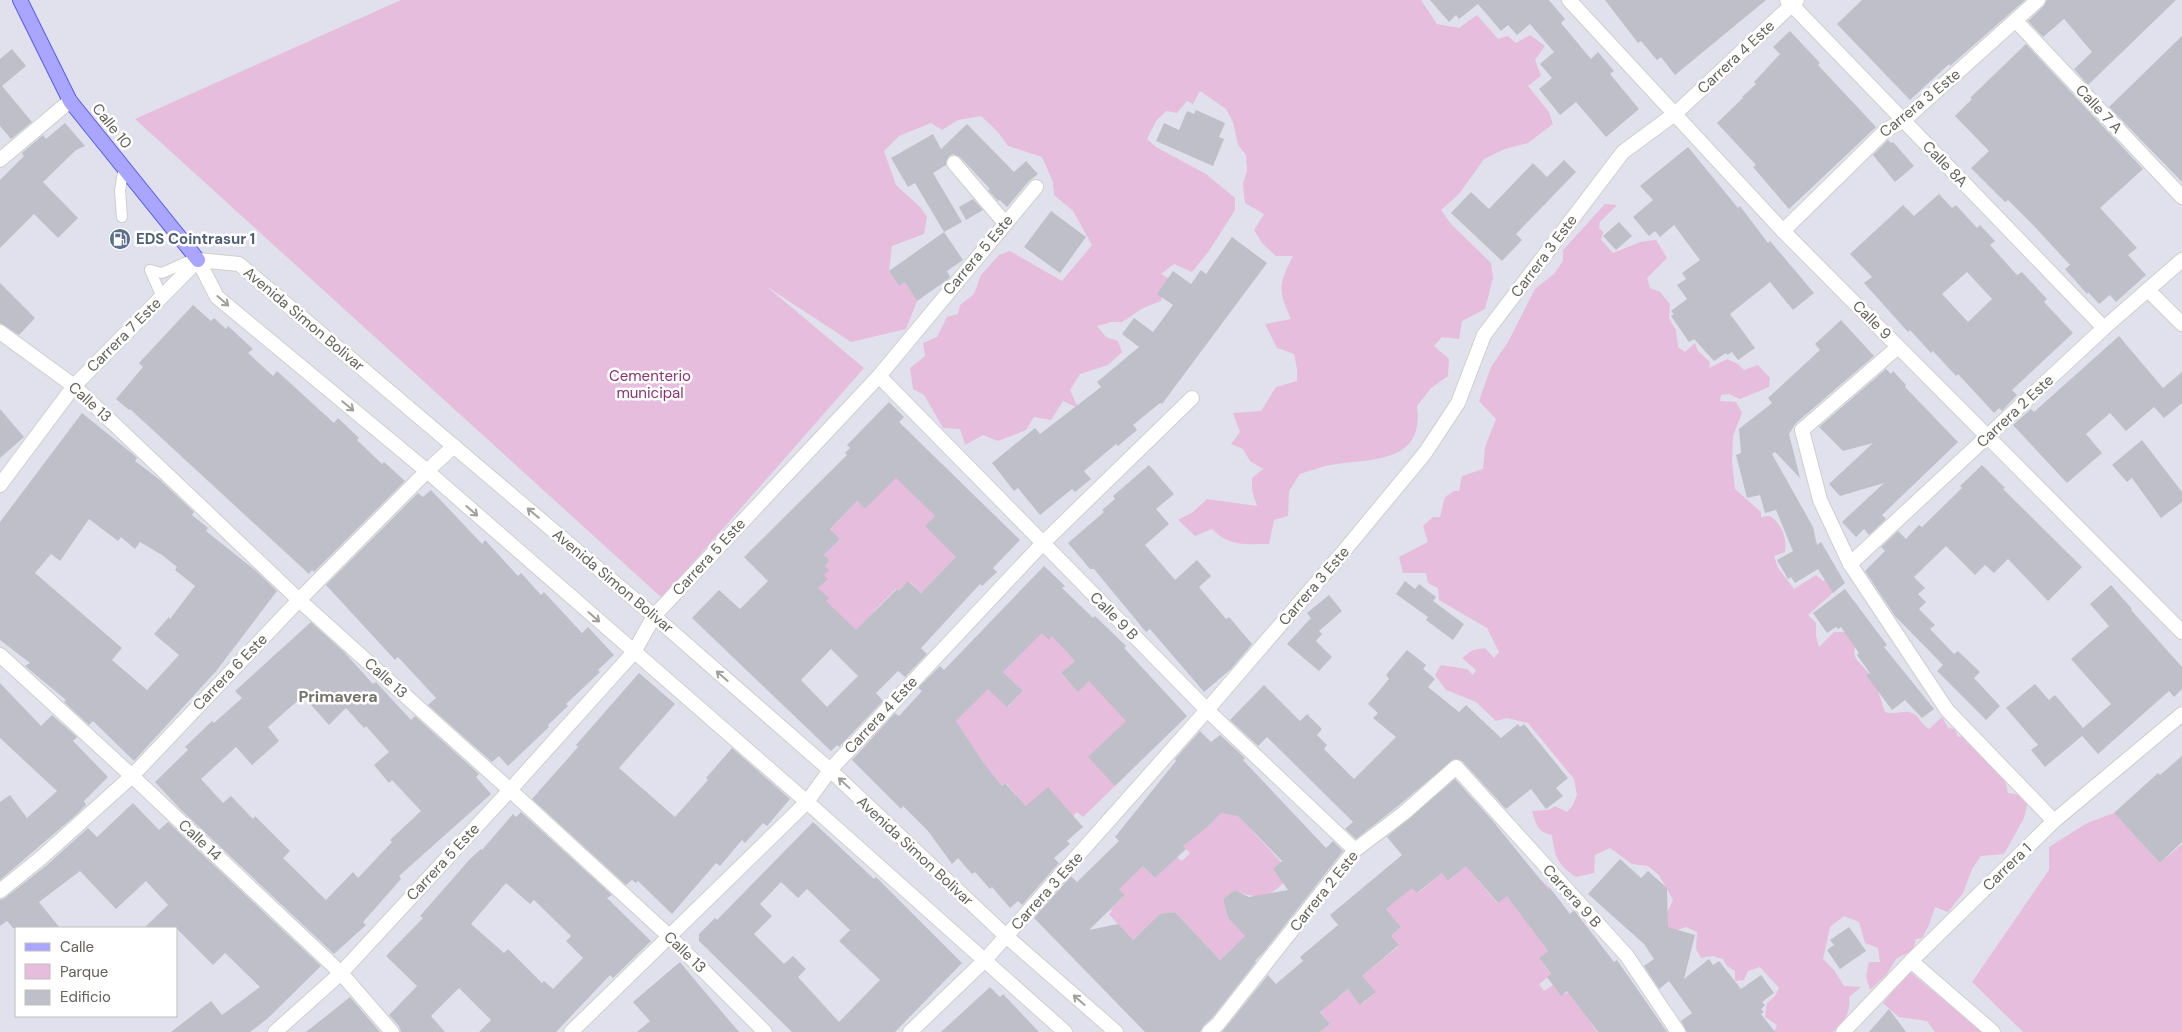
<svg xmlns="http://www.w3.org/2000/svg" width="2182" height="1032" viewBox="0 0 2182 1032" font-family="'DM Sans',sans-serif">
<rect width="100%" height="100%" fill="#e1e1ed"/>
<g fill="#e6bddc">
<path d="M401,0H1421L1437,24L1459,28L1477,15L1498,39L1508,36L1516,43L1530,35L1545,46L1535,60L1541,76L1528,86L1549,112L1553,124L1528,143L1505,149L1484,159L1459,194L1441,210L1451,224L1491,263L1493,278L1485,309L1462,321L1459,339L1442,337L1434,346L1449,359L1448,376L1431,388L1417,406C1425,465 1369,458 1330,465C1320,467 1310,471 1300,474L1289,491L1288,516L1274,520L1269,544C1245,544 1230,547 1212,529L1195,536L1178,520L1193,512L1207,499L1257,506L1252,491V478L1263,469L1250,461L1243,449L1231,444L1240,432L1233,413L1261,411L1276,387L1297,381V369L1294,354L1277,348L1265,324L1291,319C1278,290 1278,285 1293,256H1276L1262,243L1254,230L1264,214L1245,203L1243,184L1247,171L1246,155L1238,145L1233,122L1226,109L1200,91L1193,104L1187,101L1177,113L1166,111L1156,121L1147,139L1156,147L1206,174L1235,198V210L1209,251L1192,272L1174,264L1161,274L1168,278L1161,301L1143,308L1122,322H1111L1097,326L1106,337L1118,341L1122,352L1108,365L1080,374L1070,390L1078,408L1063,401L1051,420L1034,417L1026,430L998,441L983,435L965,445L960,429L943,428L924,395L913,389L910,368L925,356L923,343L937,337L947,317L958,314L960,305L974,294L981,275L999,255L1010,251L1062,281L1092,245L1073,211L1054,195L1053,182L1042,157L1008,146L998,132L981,116L958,120L942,130L931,123L899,136L884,151L896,185L920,207L927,217L924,234L892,246L889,271L899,286L905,282L917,301L906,329L851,342L766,286L864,368L662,598L135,119Z"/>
<path d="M1605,204L1617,205L1600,222L1599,228L1603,232L1601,240L1613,253L1640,242L1656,240L1667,258L1647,278L1650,288L1660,292L1670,304L1669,318L1676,330L1678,347L1685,352L1695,343L1698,351L1710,362L1709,368L1727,359L1738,364L1744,370L1758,365L1770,378L1769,387L1740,399L1729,394L1721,395L1720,401L1736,402L1742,413L1733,436L1732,462L1735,489L1761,512V517L1770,516C1782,524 1787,538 1785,552L1774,556L1778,568L1794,589L1816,575L1823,581L1830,578L1838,588L1808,615L1816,623V636L1819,647L1834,632H1851L1856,641L1854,652L1856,659L1874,679L1885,712C1895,716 1905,708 1914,714C1921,718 1920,724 1929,729L1942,717L1948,728L1955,729L1958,737L1965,736L1967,743L1973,746L2005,780L2008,793L2019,795L2027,805L2024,818L2004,854L1981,856L1972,869L1963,893L1948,912L1935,907L1929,925L1922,938L1916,939L1913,950L1896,959L1887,974L1870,990L1866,976L1869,962H1880L1878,948L1865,943L1859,922L1844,916L1830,927L1823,959L1834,970L1844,986L1861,987L1849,997C1851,1011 1845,1023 1833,1032H1774L1777,1025L1765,1017L1767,1003L1775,996L1779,988L1760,967L1748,971L1744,980L1735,981V971L1727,966L1723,959L1712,956L1701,958L1696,949L1697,932L1686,927L1677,930L1676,941L1660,942L1668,911L1673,900L1659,875L1648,866L1632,864L1610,848L1595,855L1594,873L1576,877C1557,864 1555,857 1552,835C1537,832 1536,824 1532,811L1549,810L1555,806L1567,812L1573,805L1577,795L1574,779L1528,723L1507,718L1496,721L1476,702L1446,690L1435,675L1441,665L1467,669L1473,675L1476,670L1462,658L1473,650L1485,648L1494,658L1499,652L1487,628L1439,600L1438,588L1428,583L1426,573H1403L1399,557L1428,542L1423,526L1433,517H1440L1445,497L1454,491H1459L1462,476L1483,469L1485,447L1496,419L1479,401L1491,367L1508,342L1535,289L1554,274L1563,261V250Z"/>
<polygon points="896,477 935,516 969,544 921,593 909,581 899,591 896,589 874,611 864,637 782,601 828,598 818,588 827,579 824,575 825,566 830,560 824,555 840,539 830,529 857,501 865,509"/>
<polygon points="1081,606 1092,618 1062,647 1070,656 1081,647 1085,651 1061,674 1078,691 1098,673 1127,721 1120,727 1125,734 1115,786 1083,817 1077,812 1073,816 1026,806 1006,783 1002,786 983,762 956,721 969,708 984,684 1008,707 1023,691 1003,672 1022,653 1014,645 1034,625 1049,639"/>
<path d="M1228,805L1281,862L1283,883C1269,899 1253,899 1235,890L1223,899L1228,918L1251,942L1231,949L1220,960L1175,912L1160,915L1114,957L1121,928L1109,914L1112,911L1110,910L1125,895L1108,878L1132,876L1143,866L1155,878L1177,857L1182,861L1190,853L1183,846Z"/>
<polygon points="2114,813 2160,863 2182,844 2182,1032 2023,1032 1972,982 2049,870 2049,847 2087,823"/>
<polygon points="1482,850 1477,879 1497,903 1535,875 1550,888 1519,911 1548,951 1539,958 1551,975 1539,984 1544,991 1553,985 1561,995 1579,988 1583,1012 1597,1032 1320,1032 1330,1024 1318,1008 1332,996 1339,997 1348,989 1361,1005 1375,993 1362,976 1399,946 1391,936 1401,927 1386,909 1402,896 1406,880 1418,893 1442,873 1449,881"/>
<polygon points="1909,971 1982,1032 1935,1032 1927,1021 1899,1017 1883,1003"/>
</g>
<g fill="#bebfc8" fill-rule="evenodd">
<polygon points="1430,0 1549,0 1565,19 1561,23 1591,59 1598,52 1614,71 1610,74 1639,109 1606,137 1576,102 1560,115 1539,89 1552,78 1540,64 1554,52 1530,24 1517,35 1508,25 1501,31 1478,4 1459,19 1456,15 1449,22"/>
<polygon points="1605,0 1766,0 1675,75 1661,57 1657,60 1641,41 1638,43"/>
<polygon points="1862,0 2025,0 1950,66 1949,64 1910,100 1837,24"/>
<polygon points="2047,0 2176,0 2088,85 2074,69 2092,52 2064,19 2043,37 2028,21 2044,6"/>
<polygon points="1790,31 1820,63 1818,65 1876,127 1789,209 1753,167 1756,165 1717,123 1743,98 1742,97 1756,84 1754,82 1780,54 1773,47"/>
<polygon points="2182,36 2182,182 2109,107"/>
<polygon points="2026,44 2143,169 2100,208 2137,248 2128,255 2146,275 2116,302 2110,295 2099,304 2088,292 2087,294 2065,269 2070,265 2034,226 2008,200 2005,202 1971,168 1989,151 1955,116 1972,99 1970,98"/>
<polygon points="12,49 26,66 2,86 32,122 11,139 0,126 0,59"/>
<polygon points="1196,110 1225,123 1219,137 1224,139 1213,166 1156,141 1164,123 1179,130 1187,111 1194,114"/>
<polygon points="65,123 85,146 76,150 43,182 78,218 58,238 34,214 0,248 0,180 24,156 22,153 43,135 46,139"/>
<polygon points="967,124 1014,172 1026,161 1038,174 1029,181 1007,207 1000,200 998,201 988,190 990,189 960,157 953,154 949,156 946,165 933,173 962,222 944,232 915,183 908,187 891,158 933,134 941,149"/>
<polygon points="1888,140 1891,143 1893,142 1914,166 1895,182 1873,155"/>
<polygon points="1688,147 1738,208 1740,206 1768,243 1770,241 1814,293 1793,310 1770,282 1730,314 1755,348 1738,360 1732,352 1727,355 1726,353 1714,361 1694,339 1689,342 1671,316 1674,314 1671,311 1687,299 1677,285 1686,279 1682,273 1700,260 1674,225 1660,237 1655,231 1649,236 1633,217 1653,200 1640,186"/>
<polygon points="1564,160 1576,172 1516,234 1522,240 1502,261 1451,213 1471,192 1489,209 1533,163 1547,177"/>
<path d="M1939,194L1952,208L1956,205L1977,228L1980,225L1995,241L1990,245L2017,275L2022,272L2047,299L2044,302L2073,333L2012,390L2017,395L2002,411L1999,408L1994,413L1958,374L1956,376L1933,351L1931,353L1910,330L1908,332L1864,283L1872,277L1850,254L1903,205L1914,216ZM1967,272L1992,299L1968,322L1942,294Z"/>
<polygon points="973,199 983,210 966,220 959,207"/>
<polygon points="1051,211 1086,237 1060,273 1024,247"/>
<polygon points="1619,222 1632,236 1616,250 1603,236"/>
<polygon points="944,232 963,260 947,271 950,277 947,280 917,301 905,282 899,286 889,271"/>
<polygon points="1232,237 1267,263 1162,404 1160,403 1133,425 1137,430 1118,446 1116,444 1084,471 1091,479 1075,492 1072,489 1040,515 1018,488 1014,491 992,463 1035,428 1040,434 1101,387 1097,382 1139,347 1122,334 1134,318 1153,332 1173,305 1157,294 1173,271 1191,284 1201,270 1206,274"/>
<polygon points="0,283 35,318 19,335 0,323"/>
<polygon points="193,305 211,321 214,318 226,329 228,326 253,349 248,353 273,376 277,371 334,423 338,418 359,438 357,440 382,464 384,462 405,481 314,572 312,570 309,574 130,409 129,410 116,399 143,367 139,363"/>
<polygon points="1841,320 1874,356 1796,423 1789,434 1800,478 1775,452 1772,454 1813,527 1817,545 1821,542 1845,583 1833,593 1818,569 1795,583 1791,577 1788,579 1777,560 1793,551 1776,510 1765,513 1760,495 1747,498 1736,455 1741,453 1739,429 1772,403 1768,398 1820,350 1815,344"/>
<polygon points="2119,336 2163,388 2182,372 2182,403 2164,418 2154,407 2126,431 2110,413 2086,434 2102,453 2067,483 2013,425 2031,409 2034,412"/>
<polygon points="1886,369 1891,374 1893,371 1906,385 1905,387 1958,442 1882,515 1886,519 1869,535 1864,529 1856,537 1842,522 1884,483 1840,496 1829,484 1873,443 1843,451 1819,427"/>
<path d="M889,402L904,417L899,422L1020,540L993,568L997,572L982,586L980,584L921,648L927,654L905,677L898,671L876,693L883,701L839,747L837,745L831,751L692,618L719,590L740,609L768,581L744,557L847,455L845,453L850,448L847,445ZM896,478L935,516L925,526L956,557L921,593L908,581L899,591L897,589L856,630L826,601L829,598L818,588L828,579L824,575L829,570L825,566L830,560L824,555L840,539L830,529L857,501L865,509ZM831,649L858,676L827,707L801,680Z"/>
<polygon points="0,409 24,437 0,458"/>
<path d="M82,413L134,455L137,458L135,461L160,480L194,512L192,515L208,528L206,531L256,571L277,591L217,670L134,761L93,721L89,725L64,702L66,700L25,666L30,663L0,640V522ZM89,519L118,541L121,537L135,549L140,542L162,555L177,567L175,570L195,586L170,619L169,617L154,634L179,655L147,690L112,660L122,648L35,573L51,554L60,561Z"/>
<polygon points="2142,440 2182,492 2182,502 2161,518 2132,478 2127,482 2112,465"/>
<polygon points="1149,465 1174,494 1156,509 1169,524 1145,545 1175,580 1197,560 1211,576 1199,587 1226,619 1229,617 1252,644 1231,669 1204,692 1150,629 1146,632 1094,569 1090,569 1068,543 1104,512 1102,510 1115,499 1113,496"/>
<polygon points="1982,465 2005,488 2003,489 2082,567 2048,601 2008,559 1994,573 1985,565 1975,575 1946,546 1914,577 1925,588 1918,594 1926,602 1919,609 1935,625 1930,629 1954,654 1958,651 1980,672 1974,678 2000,706 1986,720 1937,671 1943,665 1895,616 1865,571 1885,551 1881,547 1898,531 1906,539 1919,525 1922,527 1962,488 1960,486"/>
<polygon points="431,490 482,544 485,540 518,576 521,573 541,595 544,592 582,633 588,627 614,655 598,670 600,672 566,704 568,706 548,725 549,727 508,766 499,756 492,762 428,705 436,698 398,657 395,660 326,585 418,493 423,497"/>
<polygon points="1044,566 1065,586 1062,588 1093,618 1095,616 1126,646 1124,648 1187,716 1115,786 1088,757 1126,721 1089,681 1078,692 1061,673 1075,661 1052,636 1049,640 1042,633 1003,672 1023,691 1007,707 988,689 956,721 983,762 1002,786 1005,783 1026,806 1048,787 1083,827 1067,841 1070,844 1054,858 1059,863 1022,905 1018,901 1010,908 992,887 990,889 975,872 972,874 958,858 952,864 928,831 903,806 901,809 852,760 895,713 899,716 922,691 918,688 940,666 944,670"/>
<polygon points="1405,581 1415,589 1419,584 1436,597 1433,601 1464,624 1453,640 1426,620 1428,617 1396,594"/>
<polygon points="2111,585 2132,609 2131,610 2182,667 2182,689 2174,697 2169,691 2098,754 2082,736 2045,767 2031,750 2038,745 2006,708 2035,684 2049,700 2055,695 2083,728 2111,704 2071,659 2109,626 2090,604"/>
<polygon points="1845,589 1887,645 1884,647 1934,709 1922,718 1905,700 1892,710 1866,675 1870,673 1857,655 1859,653 1841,627 1838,629 1836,627 1827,633 1813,613"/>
<polygon points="1329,595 1342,611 1319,631 1322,634 1316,641 1332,657 1319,671 1287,644 1311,618 1307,613"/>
<path d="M311,622L344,652L373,684L376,682L411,720L415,716L479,774L476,777L491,794L399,876L401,879L363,922L366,925L334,954L181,810L155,782L188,750L185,747L212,721L214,723L242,698L235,691ZM303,696L329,725L346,708L364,728L366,726L389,752L374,765L389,783L392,780L421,811L390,840L392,842L358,878L353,872L326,900L283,858L290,851L255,816L253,819L231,796L223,803L201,779L236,747L252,765L279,741L268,727Z"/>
<polygon points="1407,650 1426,665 1423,669 1435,679 1428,687 1459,712 1466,705 1501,738 1518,724 1520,727 1524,724 1568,778 1556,788 1563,796 1546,809 1531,789 1506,809 1462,761 1454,759 1398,806 1356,839 1345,829 1353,822 1267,737 1258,746 1230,720 1264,685 1300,721 1307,714 1322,729 1317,735 1327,745 1324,749 1354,779 1396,737 1373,718 1378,713 1368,704 1389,679 1386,675"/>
<polygon points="639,673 675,704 619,768 675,817 708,780 706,778 732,748 790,799 767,826 763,823 745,843 742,840 720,866 716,863 672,914 638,881 636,883 632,880 626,885 532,799 578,747 576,745"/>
<polygon points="0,683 41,726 52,715 77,737 73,741 108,777 84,801 86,805 76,815 0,880 0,802 10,795 27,818 57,791 0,738"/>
<path d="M1200,731L1211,742L1220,735L1245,758L1243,760L1326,848L1333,841L1343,851L1263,953L1255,961L1256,962L1212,1018L1203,1026L1200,1032H1145L1034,918L1071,876L1077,882L1119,841L1115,837L1176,761L1175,759ZM1221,813L1238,816L1282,861L1273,869L1288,890L1249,897L1235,890L1223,899L1228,918L1245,936L1220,960L1175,912L1160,914L1133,940L1118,924L1089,930L1125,895L1119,889L1143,866L1155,878L1186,849L1183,846L1207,827Z"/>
<polygon points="2182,756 2182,842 2160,863 2114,813 2158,773 2160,775"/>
<polygon points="1455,779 1492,820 1548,889 1550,888 1570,914 1574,910 1614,962 1617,960 1667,1032 1598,1032 1567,991 1561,996 1547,977 1551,974 1539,958 1548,951 1507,896 1498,903 1466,866 1448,881 1442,873 1417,893 1412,888 1386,909 1401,927 1391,936 1399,945 1362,976 1376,992 1360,1005 1348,989 1320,1012 1330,1024 1320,1032 1222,1032 1268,975 1276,984 1303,961 1300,957 1338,925 1330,915 1402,855 1387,837"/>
<polygon points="133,803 159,830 168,822 321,966 267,1019 250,1032 171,1032 211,1001 222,1015 260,987 225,953 213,965 176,928 144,928 168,905 146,881 116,909 80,871 39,902 60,928 13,928 7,921 0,926 0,900 5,898 47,865 88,828 97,837"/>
<path d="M521,812L612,895L607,898L651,941L613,978L610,975L556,1032H479L491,1020L459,988L431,1016L445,1032H401L399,1026L389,1015L417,986L386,956L423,918L420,916L470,859L481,849L482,850L513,814L516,817ZM506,883L530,904L534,900L571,936L566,941L583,958L553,989L544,981L542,983L508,949L504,953L471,924Z"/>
<path d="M813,822L874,879L876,877L962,963L895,1032H792L699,941V934L715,918L717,920ZM781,882L798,898L807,889L850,930L839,941L880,980L839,1022L798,977L806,969L793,956L784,964L754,934L772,916L760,904Z"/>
<polygon points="1620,859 1641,878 1648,871 1667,888 1668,927 1695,935 1684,979 1709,959 1713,965 1719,961 1741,989 1761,975 1774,993 1762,1002 1765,1005 1761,1009 1764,1012 1761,1014 1775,1032 1687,1032 1681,1021 1692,1013 1669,981 1659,989 1644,966 1654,959 1644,944 1588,894"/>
<polygon points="1849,927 1866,951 1840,969 1827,950 1834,945 1830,940"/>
<polygon points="680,962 699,985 739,1032 637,1032 650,1021 633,1002"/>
<polygon points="990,987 1000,997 1003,994 1039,1032 941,1032"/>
<polygon points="350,997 380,1032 306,1032 325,1017"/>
<polygon points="1889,1009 1906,1032 1869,1032"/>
</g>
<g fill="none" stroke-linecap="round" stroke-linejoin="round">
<g stroke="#cfcfc8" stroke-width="12">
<g id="service">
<polyline points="122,217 120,190 124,167"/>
<polyline points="150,270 162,273 196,258"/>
<polyline points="150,270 162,297"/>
</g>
</g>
<g stroke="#cfcfc8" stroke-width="16">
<g id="minor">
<polyline points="1569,0 1783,231 2182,632"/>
<polyline points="1787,0 2104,328"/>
<polyline points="2016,21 2182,197"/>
<polyline points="0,160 70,101"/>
<polyline points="954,163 1004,222"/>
<polyline points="1783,231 1886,130 1903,121 2038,0"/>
<polyline points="2148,290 2182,324"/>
<polyline points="0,332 74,386 299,600 510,790 669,936 765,1032"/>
<polyline points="1898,347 1802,430 1820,500 1850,564 1947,710 2054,821"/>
<polyline points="879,376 1207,710 1355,850"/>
<polyline points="0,485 74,386 198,260"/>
<polyline points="1850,564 2104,328 2182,260"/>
<polyline points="0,655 132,776 341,973 392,1032"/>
<polyline points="0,891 41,858 132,776 299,600 427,471 454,446"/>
<polyline points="1911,961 1993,1032"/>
<polyline points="275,1032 341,973 510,790 634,652 654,616 879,376 1036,187"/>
<polyline points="571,1032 807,802 830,770 1042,544 1192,398"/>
<polyline points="910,1032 984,961 1207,710 1344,551 1425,453 1458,403 1484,335 1623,152 1676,113 1797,0"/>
<polyline points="1209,1032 1218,1024 1355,850 1404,813 1456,767 1627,956 1678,1032"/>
<polyline points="1843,1032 1911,961 2054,821 2182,714"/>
</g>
</g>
<g stroke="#d0cfc7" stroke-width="16">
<g id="secondary">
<polyline points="198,260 239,264 654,616 830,770 1006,936 1116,1032"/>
<polyline points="198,260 217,297 427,471 807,802 1065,1032"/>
</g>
</g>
<g stroke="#545df3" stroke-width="16">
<polyline id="primary" points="20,0 70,101 198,260"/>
</g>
<use href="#service" stroke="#fff" stroke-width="10"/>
<use href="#minor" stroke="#fff" stroke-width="14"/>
<use href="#secondary" stroke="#fff" stroke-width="14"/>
<use href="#primary" stroke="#aaa5ff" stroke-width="14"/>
</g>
<defs><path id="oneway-shaft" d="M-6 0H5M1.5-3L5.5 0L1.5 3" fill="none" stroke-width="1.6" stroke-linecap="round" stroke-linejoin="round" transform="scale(1.25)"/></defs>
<g stroke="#a1a09c">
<use href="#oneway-shaft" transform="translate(223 301) rotate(41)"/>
<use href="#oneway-shaft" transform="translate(348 406) rotate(40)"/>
<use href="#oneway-shaft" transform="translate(472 511) rotate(41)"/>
<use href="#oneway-shaft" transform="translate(533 513) rotate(-140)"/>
<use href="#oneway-shaft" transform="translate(594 617) rotate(41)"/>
<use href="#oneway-shaft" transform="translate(722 676) rotate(-139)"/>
<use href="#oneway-shaft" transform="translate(844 783) rotate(-137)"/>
<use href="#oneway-shaft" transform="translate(1079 1000) rotate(-139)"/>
</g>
<defs>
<g id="fuel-disc" transform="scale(1.125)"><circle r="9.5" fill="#5c6f8a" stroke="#fff"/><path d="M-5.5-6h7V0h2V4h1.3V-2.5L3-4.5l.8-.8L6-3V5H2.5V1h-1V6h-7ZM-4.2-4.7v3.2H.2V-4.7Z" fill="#fff"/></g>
</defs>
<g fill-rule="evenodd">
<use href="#fuel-disc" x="120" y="239"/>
</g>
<g text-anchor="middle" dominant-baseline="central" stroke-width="5" stroke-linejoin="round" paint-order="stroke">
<g font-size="15" fill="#63615a" stroke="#fff">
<text transform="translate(1736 57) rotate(-43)">Carrera 4 Este</text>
<text transform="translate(1920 103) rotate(-39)">Carrera 3 Este</text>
<text transform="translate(2099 109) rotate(47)">Calle 7 A</text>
<text transform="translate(112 126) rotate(51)">Calle 10</text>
<text transform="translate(1945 164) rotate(46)">Calle 8A</text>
<text transform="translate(978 255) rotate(-50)">Carrera 5 Este</text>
<text transform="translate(1544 256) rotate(-53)">Carrera 3 Este</text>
<text transform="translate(304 319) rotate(40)">Avenida Simon Bolivar</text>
<text transform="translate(1872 320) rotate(45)">Calle 9</text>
<text transform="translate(124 335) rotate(-45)">Carrera 7 Este</text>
<text transform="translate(90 402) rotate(42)">Calle 13</text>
<text transform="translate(2015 411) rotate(-43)">Carrera 2 Este</text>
<text transform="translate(709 557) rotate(-47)">Carrera 5 Este</text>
<text transform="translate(613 581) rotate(40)">Avenida Simon Bolivar</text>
<text transform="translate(1314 586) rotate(-49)">Carrera 3 Este</text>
<text transform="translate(1114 616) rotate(45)">Calle 9 B</text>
<text transform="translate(230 672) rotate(-46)">Carrera 6 Este</text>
<text transform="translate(386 678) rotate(42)">Calle 13</text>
<text transform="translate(881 715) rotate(-47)">Carrera 4 Este</text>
<text transform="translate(200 840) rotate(43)">Calle 14</text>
<text transform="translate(915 851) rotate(43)">Avenida Simon Bolivar</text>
<text transform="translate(443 862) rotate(-47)">Carrera 5 Este</text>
<text transform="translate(2007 867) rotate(-44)">Carrera 1</text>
<text transform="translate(1047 891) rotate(-48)">Carrera 3 Este</text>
<text transform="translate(1324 891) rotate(-51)">Carrera 2 Este</text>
<text transform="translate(1572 896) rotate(48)">Carrera 9 B</text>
<text transform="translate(685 952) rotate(44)">Calle 13</text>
</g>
<g font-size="15" font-weight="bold" fill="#4e5e75" stroke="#fff" text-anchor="start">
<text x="136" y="239">EDS Cointrasur 1</text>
</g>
<g font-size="15" fill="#883471" stroke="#fff">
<text x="650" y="376">Cementerio<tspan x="650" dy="17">municipal</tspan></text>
</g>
<g font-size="16" font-weight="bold" fill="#75726b" stroke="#fff">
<text x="338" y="696">Primavera</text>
</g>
</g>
<rect x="15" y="927" width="162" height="90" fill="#ffffff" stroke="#c1c0bd"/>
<rect x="25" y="943" width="25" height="8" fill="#aaa5ff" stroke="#c1c0bd"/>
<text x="60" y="952" font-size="15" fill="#63615a">Calle</text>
<rect x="25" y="964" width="25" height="15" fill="#e6bddc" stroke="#c1c0bd"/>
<text x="60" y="977" font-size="15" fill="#63615a">Parque</text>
<rect x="25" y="990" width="25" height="15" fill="#bebfc8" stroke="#c1c0bd"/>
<text x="60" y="1002" font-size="15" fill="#63615a">Edificio</text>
</svg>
